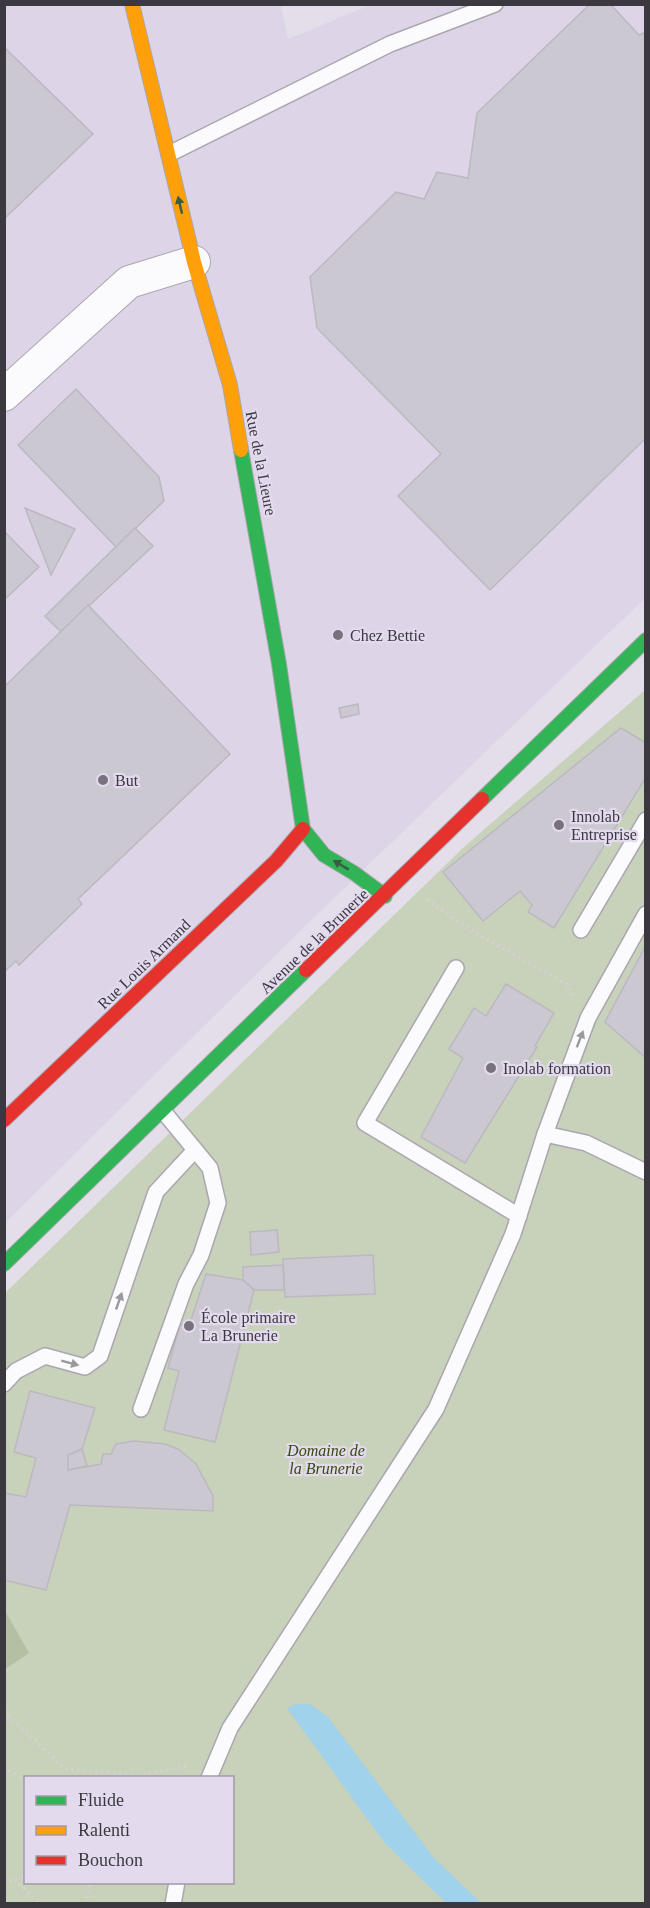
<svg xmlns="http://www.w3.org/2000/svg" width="650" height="1908" viewBox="0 0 650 1908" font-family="'Times New Roman',serif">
<rect width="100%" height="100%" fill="#e4deea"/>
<polygon fill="#ded4e8" points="5,5 281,5 288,39 370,5 645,5 645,598 301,930 5,1223"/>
<path fill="#c8d1ba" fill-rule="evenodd" d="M645,690V1903L5,1904V1293L464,847ZM26,1778H232V1882H26Z"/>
<polygon fill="#b5bfa4" points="4,1609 29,1653 5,1669 4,1669"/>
<polygon fill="#a0d2eb" points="296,1704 310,1704 328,1717 433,1857 481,1903 446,1903 384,1842 287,1708"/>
<g fill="#ccc8d1" stroke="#bcb8c1" stroke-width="1.5">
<polygon points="590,4 610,4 639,35 646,32 646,438 490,590 398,496 441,454 317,328 310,277 396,192 424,199 437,172 468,178 477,113"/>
<polygon points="4,47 93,134 4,219"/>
<polygon points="76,389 159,477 164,501 116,547 18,445"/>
<polygon points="25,508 75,529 51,575"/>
<polygon points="135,528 153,546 61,632 45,616"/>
<polygon points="4,531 39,567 4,600"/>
<polygon points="88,605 230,754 78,899 82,904 19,965 16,961 4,972 4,687"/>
<polygon points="358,704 359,714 341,718 339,708"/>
<polygon points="621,728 646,743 646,777 554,928 528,912 532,905 520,891 483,921 443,872"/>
<polygon points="646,945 646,1058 605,1022"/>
<polygon points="506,984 554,1013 535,1046 537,1047 465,1163 421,1137 463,1058 449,1049 474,1008 486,1016"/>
<polygon points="277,1230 279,1252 251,1255 250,1232"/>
<polygon points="373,1255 375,1294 285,1297 283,1259"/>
<polygon points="283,1265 284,1290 254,1290 243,1280 243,1267"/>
<polygon points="206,1274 243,1280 254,1290 215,1442 164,1430 179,1371 168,1368 180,1324 189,1326"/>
<polygon points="30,1391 95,1408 82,1449 68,1455 68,1470 101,1464 103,1454 111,1454 116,1444 134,1441 165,1444 178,1449 196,1464 213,1496 213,1511 70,1505 46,1590 4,1580 4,1493 26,1497 36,1458 14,1452"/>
<polygon points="82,1449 87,1466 68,1470 68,1455"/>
</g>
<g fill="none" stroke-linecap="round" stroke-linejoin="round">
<g stroke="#aba6af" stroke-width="18">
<g id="lane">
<polyline points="169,154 390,44 495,4"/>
<polyline points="581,930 646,820"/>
<polyline points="456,968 365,1123 519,1216"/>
<polyline points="545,1134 588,1018 646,914"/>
<polyline points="4,1384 16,1371 45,1356 85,1367 100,1356 156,1192 195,1150"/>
<polyline points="141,1409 186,1284 201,1255 218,1203 210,1168 163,1111"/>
<polyline points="209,1778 230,1728 436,1409 513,1234 545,1134 586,1143 646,1172"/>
<polyline points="173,1904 177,1882"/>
</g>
</g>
<g stroke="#aba6af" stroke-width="34">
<polyline id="street" points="4,395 129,282 194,262"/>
</g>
<g stroke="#aba6af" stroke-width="16">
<g id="fast">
<polyline points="241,450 279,664 303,829 324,855 354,873 385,896"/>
<polyline points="482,799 646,640"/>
<polyline points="4,1264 306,970"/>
</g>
</g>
<g stroke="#aba6af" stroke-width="16">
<polyline id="slow" points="132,4 194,262 230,385 241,450"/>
</g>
<g stroke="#aba6af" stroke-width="16">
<g id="jam">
<polyline points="306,970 482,799"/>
<polyline points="4,1120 276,861 303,829"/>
</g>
</g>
<g stroke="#d3d2d5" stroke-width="4" stroke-dasharray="1.5 4.5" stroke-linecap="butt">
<polyline points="427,900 469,929 565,983 574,997"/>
<polyline points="4,1712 65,1769 141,1776 188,1765"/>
<polyline points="4,1767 26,1782"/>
<polyline points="15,1880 40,1904"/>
<polyline points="4,1883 26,1876"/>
<polyline points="86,1904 90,1882"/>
</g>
<use href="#lane" stroke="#fbfafc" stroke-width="15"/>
<use href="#street" stroke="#fbfafc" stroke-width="32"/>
<use href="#fast" stroke="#30b455" stroke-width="14"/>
<use href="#slow" stroke="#ff9f0a" stroke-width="14"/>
<use href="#jam" stroke="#e5322d" stroke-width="14"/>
</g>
<defs><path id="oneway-solid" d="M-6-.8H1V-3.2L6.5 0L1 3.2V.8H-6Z" transform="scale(1.5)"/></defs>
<g fill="#385d46">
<use href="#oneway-solid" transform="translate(180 205) rotate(-103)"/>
<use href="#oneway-solid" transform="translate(341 865) rotate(-149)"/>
</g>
<g fill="#9c999e">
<use href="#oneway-solid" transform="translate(580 1039) rotate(-69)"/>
<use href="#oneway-solid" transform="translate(119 1301) rotate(-71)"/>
<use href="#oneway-solid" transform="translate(70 1363) rotate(15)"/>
</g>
<g fill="#77727c" stroke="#e4daee" stroke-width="2">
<circle cx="338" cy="635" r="6"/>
<circle cx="103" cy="780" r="6"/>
<circle cx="559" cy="825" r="6"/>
<circle cx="491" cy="1068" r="6"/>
<circle cx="189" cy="1326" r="6"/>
</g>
<g text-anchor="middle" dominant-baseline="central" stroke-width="4.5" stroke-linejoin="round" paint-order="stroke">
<g font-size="16" fill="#3c3840" stroke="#e4daee">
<text transform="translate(261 463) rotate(79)">Rue de la Lieure</text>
<text transform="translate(314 941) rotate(-44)">Avenue de la Brunerie</text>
<text transform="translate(144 964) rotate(-44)">Rue Louis Armand</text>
</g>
<g font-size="16" fill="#3c3840" stroke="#e4daee" text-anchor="start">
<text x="350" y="635">Chez Bettie</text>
<text x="115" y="780">But</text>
<text x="571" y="816">Innolab<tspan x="571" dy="18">Entreprise</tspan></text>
<text x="503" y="1068">Inolab formation</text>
<text x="201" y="1317">École primaire<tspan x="201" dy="18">La Brunerie</tspan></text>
</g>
<g font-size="16" font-style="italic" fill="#354a06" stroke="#e4daee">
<text x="326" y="1450">Domaine de<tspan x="326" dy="18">la Brunerie</tspan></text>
</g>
</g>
<rect width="650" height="1908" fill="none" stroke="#3c3840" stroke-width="12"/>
<rect x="24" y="1776" width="210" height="108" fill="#e4daee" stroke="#a199a8" stroke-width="1.5"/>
<rect x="36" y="1796" width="30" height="9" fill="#30b455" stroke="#a199a8" stroke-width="1.5"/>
<text x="78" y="1806" font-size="18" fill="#3c3840">Fluide</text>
<rect x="36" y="1826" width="30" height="9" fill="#ff9f0a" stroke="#a199a8" stroke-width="1.5"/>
<text x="78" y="1836" font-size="18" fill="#3c3840">Ralenti</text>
<rect x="36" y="1856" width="30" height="9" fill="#e5322d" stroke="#a199a8" stroke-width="1.5"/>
<text x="78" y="1866" font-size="18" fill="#3c3840">Bouchon</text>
</svg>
